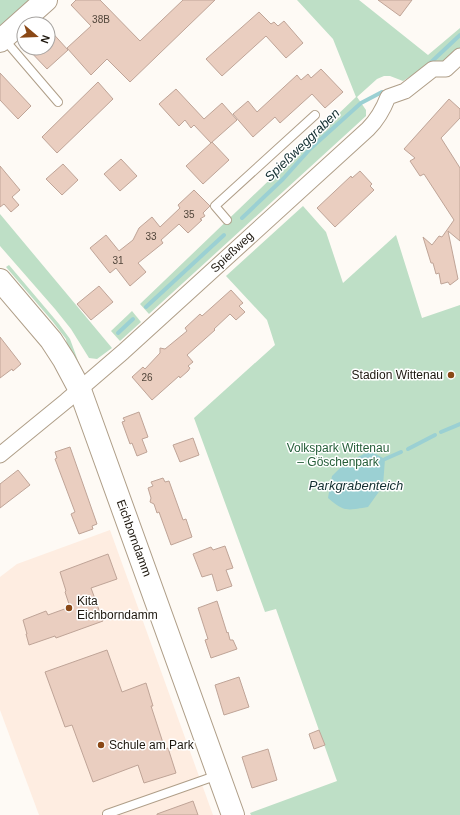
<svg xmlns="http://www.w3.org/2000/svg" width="460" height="815" viewBox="0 0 460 815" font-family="Helvetica,sans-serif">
<rect width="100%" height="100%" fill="#fefaf5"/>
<polygon fill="#feede1" points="110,530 213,815 39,815 0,710 0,577 17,564"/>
<g fill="#bedfc6">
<polygon points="0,0 35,0 0,32"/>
<polygon points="297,0 359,0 428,55 460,28 460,49 445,64 431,63 403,81 390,76 384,76 377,79 357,97 366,110 366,116 149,314 140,304 356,97 333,39"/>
<polygon points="303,206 326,232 343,283 396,235 422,318 460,305 460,815 251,815 250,813 337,781 276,609 265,612 194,418 275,345 267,320 226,276"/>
<polygon points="0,214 112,348 97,359 89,358 71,329 55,309 0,246"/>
<polygon points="9,265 59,324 70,339 81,369 68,352 66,339 53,322 6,267"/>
<polygon points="132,311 141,322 120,341 111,331"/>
</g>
<path fill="#9bd0d3" d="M370,451L385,459L383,486L368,507C348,510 345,513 328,498L332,476L344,464Z"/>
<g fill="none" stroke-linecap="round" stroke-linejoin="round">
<g stroke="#9bd0d3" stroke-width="4">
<polyline points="427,66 460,35"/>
<polyline points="242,218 283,179 310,149 361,103 382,92"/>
<polyline points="146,307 224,235"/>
<polyline points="118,333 133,319"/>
<polyline points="441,432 460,424"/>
<polyline points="408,449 435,435"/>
<polyline points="385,459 401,452"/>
</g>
</g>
<g fill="#eacec0" stroke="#bfa497">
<polygon points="76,0 100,0 140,41 183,0 215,0 130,82 107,59 91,75 67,48 91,26 71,5"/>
<polygon points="378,0 412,0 400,16"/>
<polygon points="259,12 271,24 274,22 278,26 284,21 303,43 286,58 266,36 222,76 206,59"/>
<polygon points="48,28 68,50 47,69 27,48 48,48"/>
<polygon points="321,69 343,92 325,108 312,94 280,123 275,117 253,137 233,114 248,101 257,112 297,75 301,80 308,74 311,78"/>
<polygon points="0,73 31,106 18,119 0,100"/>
<polygon points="98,82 113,99 57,153 42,137"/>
<polygon points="176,89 204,119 222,103 237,120 211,143 194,125 191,128 185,120 179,126 159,104"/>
<polygon points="449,99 460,109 460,118 441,138 460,168 460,241 448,231 458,279 450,285 448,282 441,284 439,273 436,274 433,263 431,263 423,237 432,245 439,236 442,237 454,220 424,174 420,176 410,161 415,158 404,149"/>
<polygon points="212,142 229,160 203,184 186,166"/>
<polygon points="121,159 137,176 120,191 104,174"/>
<polygon points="63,164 78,180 62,195 46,179"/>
<polygon points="0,166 20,190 12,197 19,205 11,212 4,204 0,207"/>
<polygon points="360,171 372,184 370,186 374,190 335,227 317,208 351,176 352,178"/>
<polygon points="194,190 210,206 203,213 205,216 200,219 202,220 188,233 179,224 161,240 163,243 138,263 146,272 130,286 116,268 110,273 90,248 106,235 119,251 133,240 139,228 152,217 160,227 180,208 178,205"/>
<polygon points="99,286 113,302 91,320 77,304"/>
<polygon points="231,290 243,303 239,306 245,312 236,320 230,314 214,329 215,330 187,355 193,362 188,366 190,368 188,371 180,378 179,376 152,400 132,377 143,367 145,369 160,353 160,348 165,349 187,331 185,328 200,314 202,316"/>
<polygon points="0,337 21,364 13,371 12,369 0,378"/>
<polygon points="139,412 148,437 142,439 147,452 137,456 132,443 130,444 122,422 125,421 123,418"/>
<polygon points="193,438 199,455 180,462 173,445"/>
<polygon points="70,447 97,524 92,526 93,529 79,534 71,514 75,512 55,459 57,458 55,452"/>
<polygon points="18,470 30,485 0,508 0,484"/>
<polygon points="163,478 165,482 169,481 183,520 186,519 192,537 171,545 159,512 157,513 154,504 150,502 151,498 148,488 153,486 151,482"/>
<polygon points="225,546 233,568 226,570 232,586 217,591 212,574 202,577 193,554 211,547 213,550"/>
<polygon points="108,554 117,579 91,588 103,621 56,638 55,636 29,645 26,634 27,634 23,620 46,611 48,615 70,607 65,592 66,591 60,572"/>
<polygon points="217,601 227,633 228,632 230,640 233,640 237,649 211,658 205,640 208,639 198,608"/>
<polygon points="107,650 122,692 146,683 153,706 151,706 165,749 168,748 176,773 144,783 138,765 93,782 72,725 65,727 45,672"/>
<polygon points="239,677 249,707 224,715 215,685"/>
<polygon points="319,730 325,745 314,749 309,734"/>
<polygon points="268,749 277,780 252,788 242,757"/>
<polygon points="193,801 198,815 157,815 157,814"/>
</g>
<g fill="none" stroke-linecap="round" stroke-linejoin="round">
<g stroke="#af9e88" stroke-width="10">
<g id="lane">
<polyline points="4,39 58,102"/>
<polyline points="227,220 215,206 315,115"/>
<polyline points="107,814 218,775"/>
</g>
</g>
<g stroke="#af9e88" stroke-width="17">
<path id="street" d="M0,455L66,401L123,352L368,129C378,119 383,110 388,97L405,91L433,69H446L460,56"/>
</g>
<g stroke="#af9e88" stroke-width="24">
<g id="secondary">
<polyline points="0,41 46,0"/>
<polyline points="0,280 51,340 64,360 80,390 233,815"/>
</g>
</g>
<use href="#lane" stroke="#fff" stroke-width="8"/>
<use href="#street" stroke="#fff" stroke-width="15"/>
<use href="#secondary" stroke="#fff" stroke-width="22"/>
</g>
<g fill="#8a4816" stroke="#fff" stroke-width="1.5">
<circle cx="451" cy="375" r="4"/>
<circle cx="69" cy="608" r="4"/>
<circle cx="101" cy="745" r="4"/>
</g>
<g text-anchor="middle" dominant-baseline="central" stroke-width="3" stroke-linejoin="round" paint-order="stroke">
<g font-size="10" fill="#50453a">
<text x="101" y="19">38B</text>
<text x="189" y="214">35</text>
<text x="151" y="236">33</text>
<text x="118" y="260">31</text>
<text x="147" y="377">26</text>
</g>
<g font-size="12" fill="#1d170e" stroke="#fff">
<text transform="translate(232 252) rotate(-43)">Spießweg</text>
<text transform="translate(134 538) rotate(70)">Eichborndamm</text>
</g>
<g font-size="12" fill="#1d170e" stroke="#fff" text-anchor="start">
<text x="443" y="375" text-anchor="end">Stadion Wittenau</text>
<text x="77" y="601">Kita<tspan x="77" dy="14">Eichborndamm</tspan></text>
<text x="109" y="745">Schule am Park</text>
</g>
<g font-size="12" fill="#255e39" stroke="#fff">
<text x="338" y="448">Volkspark Wittenau<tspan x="338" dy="14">– Göschenpark</tspan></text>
</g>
<g font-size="13" font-style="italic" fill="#132f31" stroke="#fff">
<text transform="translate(302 145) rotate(-44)">Spießweggraben</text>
<text x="356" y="485">Parkgrabenteich</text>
</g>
</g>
<g transform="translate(36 36) rotate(109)"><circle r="19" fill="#ffffff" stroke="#a5a29f"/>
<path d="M0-3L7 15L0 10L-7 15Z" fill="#8a4816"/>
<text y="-6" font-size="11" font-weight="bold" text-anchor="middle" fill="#1d170e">N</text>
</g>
</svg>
